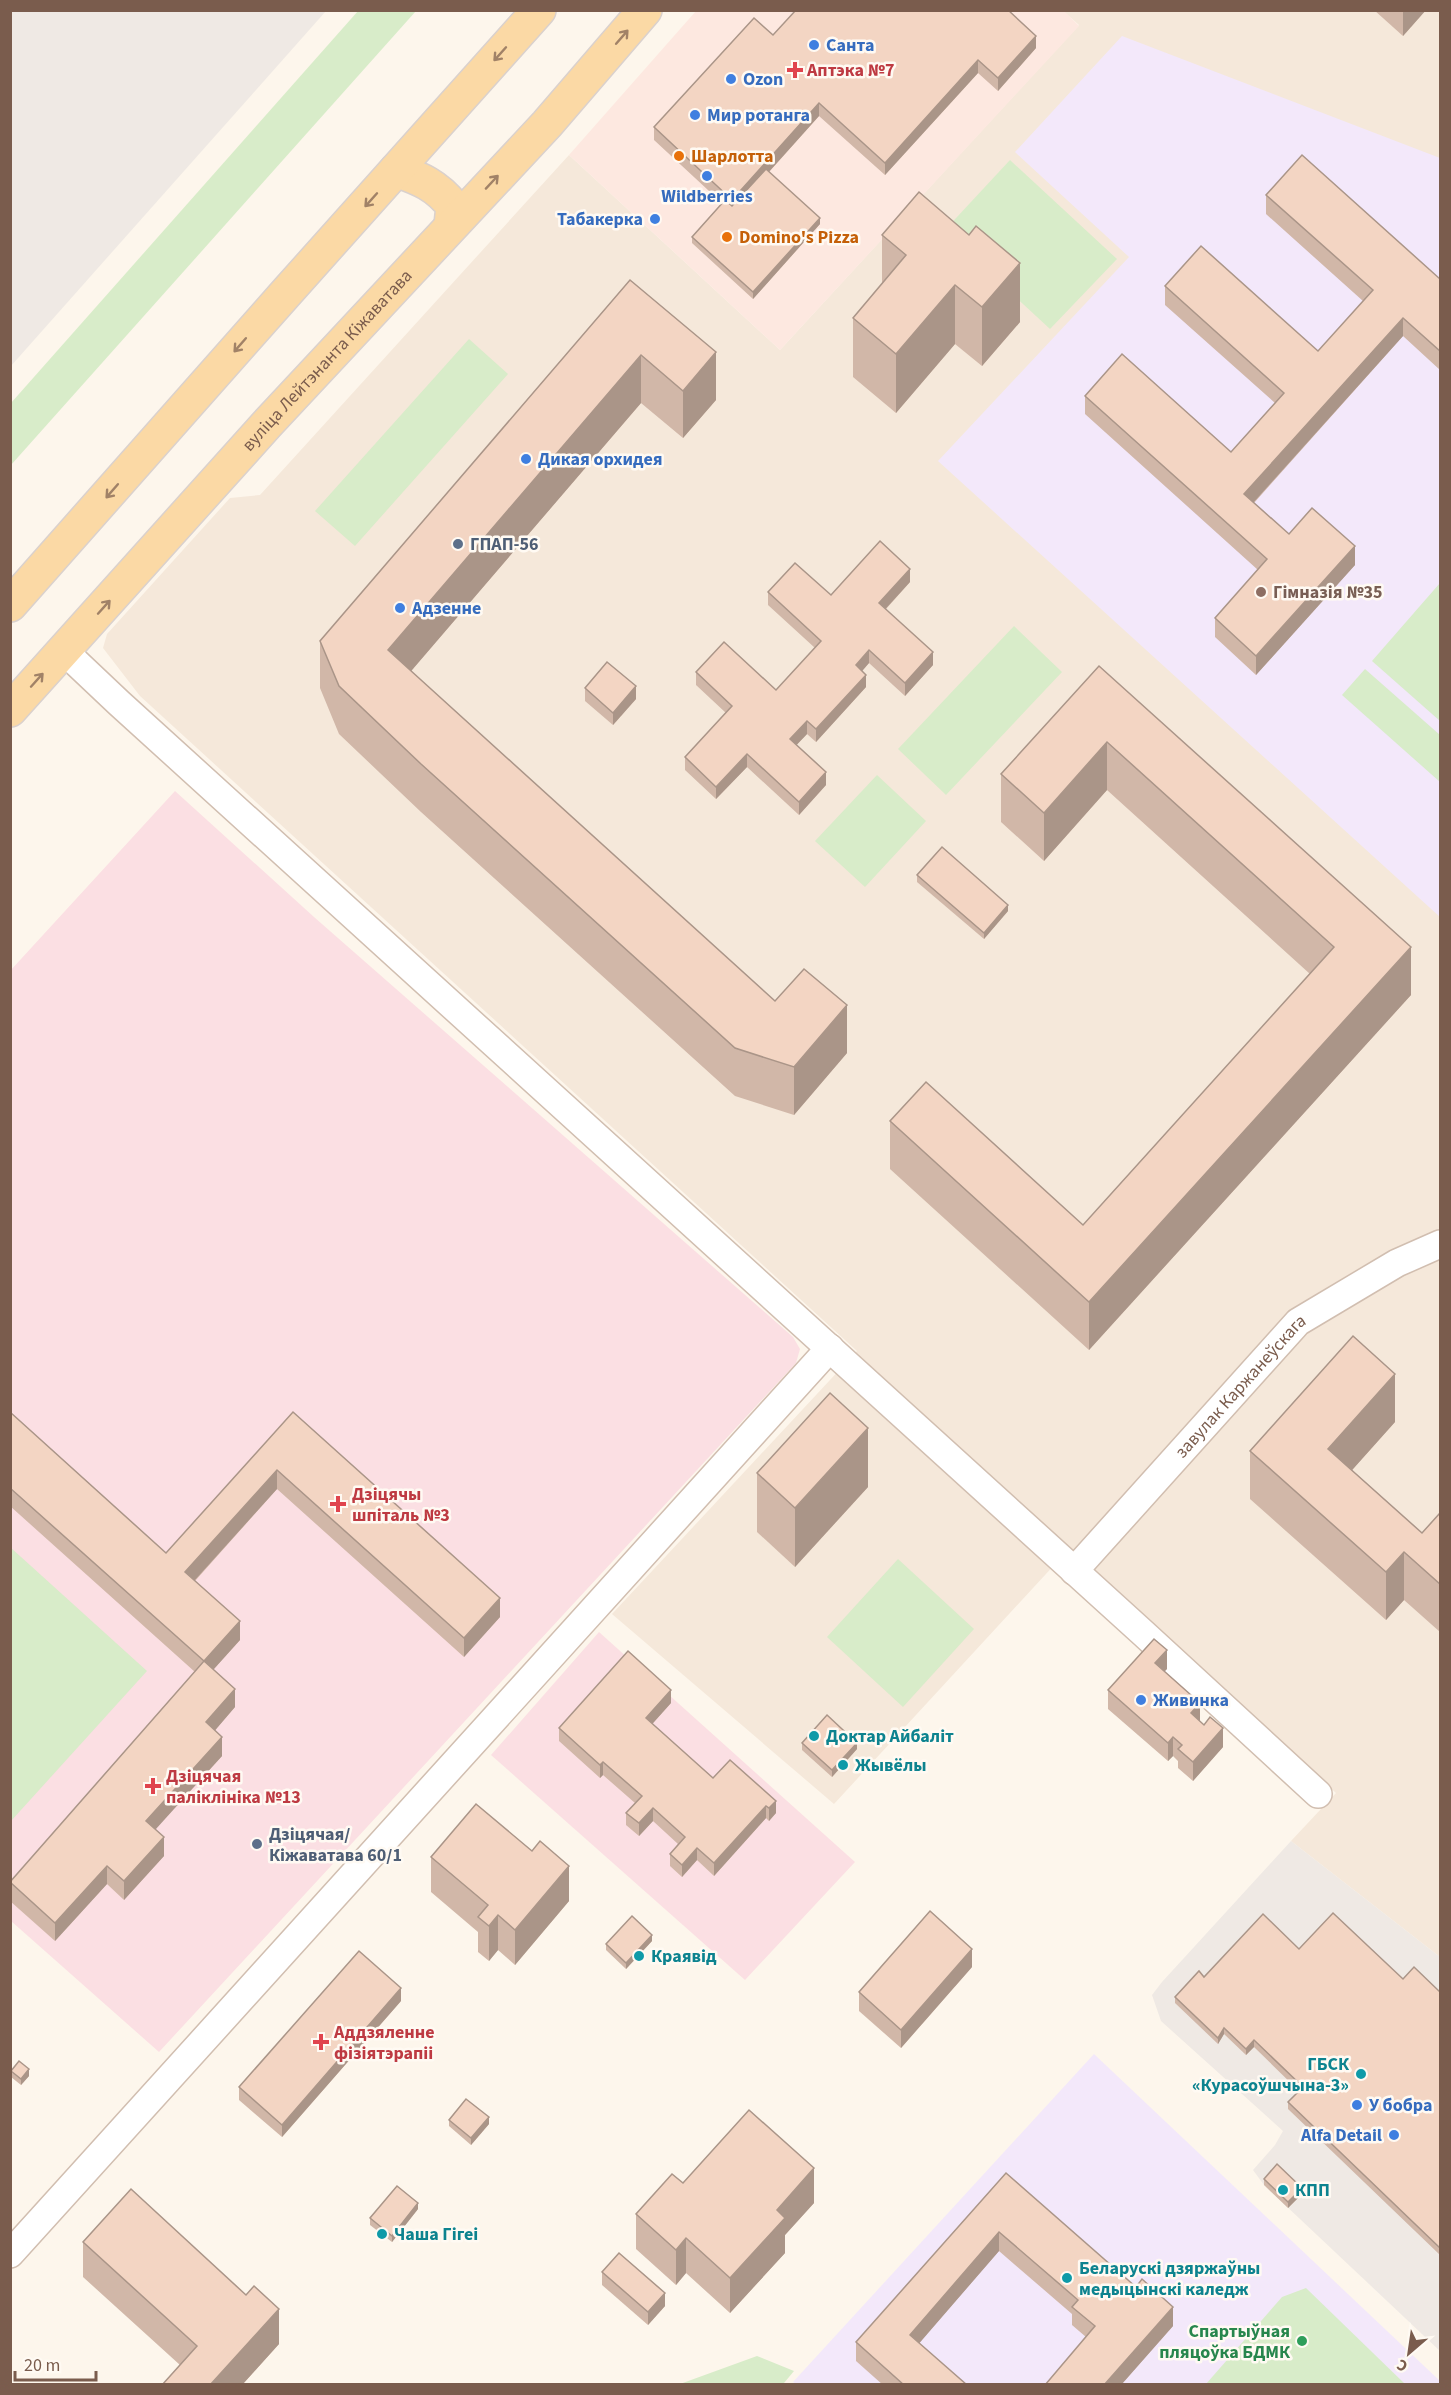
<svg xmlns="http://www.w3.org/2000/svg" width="1451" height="2395" viewBox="0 0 1451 2395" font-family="'Source Sans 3',sans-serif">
<rect width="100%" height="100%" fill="#fdf6ec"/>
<polygon fill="#f5e8da" points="1063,11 1440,11 1440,1957 1291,1841 1336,1793 1069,1549 834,1804 612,1614 857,1351 140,696 103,648 107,634 230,498 260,495 569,155 780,350 1079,25"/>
<polygon fill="#fde8e0" points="1063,10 1079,26 780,350 569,155 696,11"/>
<g fill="#efe9e4">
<polygon points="11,10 326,11 11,366 10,11"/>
<polygon points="1291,1841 1440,1957 1440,2351 1264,2185 1253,2170 1275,2145 1283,2131 1161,2021 1152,1995 1162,1982"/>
</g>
<g fill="#f3e8fa">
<polygon points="1122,36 1440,158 1440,917 938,461 1129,257 1015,152"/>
<polygon points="1094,2054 1440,2381 1440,2384 796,2384 793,2382"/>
</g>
<g fill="#fbdfe3">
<polygon points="175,791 314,917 793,1337 800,1349 796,1363 159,2052 11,1921 10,971"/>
<polygon points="599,1632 855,1862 745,1980 491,1755"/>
</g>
<g fill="#d8ecc9">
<polygon points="358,11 416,11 11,465 11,403"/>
<polygon points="1010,160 1117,259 1050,329 944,231"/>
<polygon points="469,339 508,374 355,546 315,511"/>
<polygon points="1440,583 1440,721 1372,661"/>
<polygon points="1014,626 1062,672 946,795 898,749"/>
<polygon points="1365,669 1440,735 1440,782 1342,695"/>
<polygon points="877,775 926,821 865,887 815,841"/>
<polygon points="10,1547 147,1671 11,1821 10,1821"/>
<polygon points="898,1559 974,1629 903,1707 827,1637"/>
<polygon points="1306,2288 1405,2384 1206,2384 1282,2297"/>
<polygon points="757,2356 794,2371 784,2383 785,2384 680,2384"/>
</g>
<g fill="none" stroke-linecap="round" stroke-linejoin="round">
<g stroke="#d1beb0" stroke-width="30">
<g id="minor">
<polyline points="64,651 119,703 1143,1633 1318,1794"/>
<path id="s1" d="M1074,1571L1298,1322L1397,1263L1440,1244"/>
<polyline points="10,2254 830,1348"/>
</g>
</g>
<g stroke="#dad1cd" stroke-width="36">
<g id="primary">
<path d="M396,170C421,179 436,185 453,206L451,225"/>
<polyline points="10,605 286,293 539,10"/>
<path id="s2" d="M10,710L267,424L547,124L645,10"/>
</g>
</g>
<use href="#minor" stroke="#fff" stroke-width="27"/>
<use href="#primary" stroke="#fbd9a5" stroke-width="33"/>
</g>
<g fill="#d1b7a8">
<polygon points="1374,10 1426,10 1403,36"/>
<polygon points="773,35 1036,48 998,91 978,73 885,175 819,116 769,172 820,224 753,299 692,243 692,237 722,203 654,140 654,127"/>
<polygon points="1266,195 1440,279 1440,370 1403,336 1254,503 1289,534 1355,565 1256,675 1215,637 1215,618 1258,570 1085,414 1085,396 1231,452 1275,403 1165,305 1165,286 1318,351 1363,301 1266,214"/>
<polygon points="882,235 969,235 1020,322 982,366 955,344 896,413 853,377 853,318 882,284"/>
<polygon points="630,280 716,400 683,438 641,403 411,671 775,1001 847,1053 794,1115 735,1096 421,812 339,734 320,688 320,641"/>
<polygon points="910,582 886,609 933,665 905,696 869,663 862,671 866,687 816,742 807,734 796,745 826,785 799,815 747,767 716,799 685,770 685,757 726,713 696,685 696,672 776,690 815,648 768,605 768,592 831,595"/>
<polygon points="1099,666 1411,995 1089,1350 890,1169 890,1121 1083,1225 1310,974 1107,790 1044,861 1001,822 1001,774"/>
<polygon points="585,688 636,699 613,725 585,701"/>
<polygon points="917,875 1008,911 984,939 917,882"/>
<polygon points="10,1412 166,1553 293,1412 500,1617 464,1657 277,1489 195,1581 240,1640 213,1670 235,1707 215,1730 222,1756 155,1829 164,1856 124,1900 107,1884 55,1941 10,1901 10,1882 195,1672 10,1506"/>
<polygon points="1395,1422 1352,1470 1422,1533 1440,1513 1440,1632 1404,1600 1386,1620 1250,1499 1250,1451"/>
<polygon points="757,1473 868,1487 795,1567 757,1532"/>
<polygon points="1167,1669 1164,1671 1200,1722 1223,1747 1193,1781 1178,1768 1178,1761 1173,1756 1168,1761 1108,1709 1108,1690"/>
<polygon points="671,1703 652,1724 713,1778 730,1760 776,1813 769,1821 766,1818 714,1876 697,1860 682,1877 670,1866 670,1854 678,1844 653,1821 639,1836 626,1825 626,1813 635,1803 603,1775 600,1778 559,1741 559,1728"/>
<polygon points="802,1743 857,1749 832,1777 802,1750"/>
<polygon points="431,1857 569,1901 515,1965 498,1950 489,1961 478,1952 478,1932 431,1892"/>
<polygon points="652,1941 626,1969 606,1950 606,1944"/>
<polygon points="1299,1949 1403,1979 1440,1992 1440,2255 1288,2109 1288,2102 1299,2091 1254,2047 1246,2055 1224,2034 1218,2044 1175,2003 1175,1997 1204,1977"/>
<polygon points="972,1967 901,2048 859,2011 859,1992"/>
<polygon points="401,2001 282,2137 239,2100 239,2087"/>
<polygon points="11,2071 29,2076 21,2085 11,2077"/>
<polygon points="449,2120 489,2124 471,2145 449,2126"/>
<polygon points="1006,2173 1173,2326 1121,2385 1045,2385 1086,2337 1072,2325 1072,2314 999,2251 919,2343 967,2385 883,2385 856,2361 856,2342"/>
<polygon points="1264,2179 1302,2194 1288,2208 1264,2185"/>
<polygon points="683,2183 814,2203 785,2235 785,2253 730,2313 686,2273 676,2285 636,2249 636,2214"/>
<polygon points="418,2209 392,2242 370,2225 370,2218"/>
<polygon points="83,2242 279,2344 242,2385 162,2385 180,2365 83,2277"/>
<polygon points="602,2272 665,2306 648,2325 602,2285"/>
</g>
<g fill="#aa9588">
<polygon points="1403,10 1426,10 1403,36"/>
<polygon points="1036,36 1036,48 998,91 998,78"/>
<polygon points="978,60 978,73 885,175 885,163"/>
<polygon points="819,103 819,116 732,213 732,200"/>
<polygon points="820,218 820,224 753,299 753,292"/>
<polygon points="1020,263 1020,322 982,366 982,307"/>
<polygon points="955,285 955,344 896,413 896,354"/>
<polygon points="1403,318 1403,336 1244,513 1244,494"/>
<polygon points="716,352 716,400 683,438 683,391"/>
<polygon points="641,355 641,403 388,698 388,650"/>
<polygon points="1355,546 1355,565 1256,675 1256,656"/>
<polygon points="910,569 910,582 879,616 879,603"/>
<polygon points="869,650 869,663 856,678 856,665"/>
<polygon points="933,652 933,665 905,696 905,683"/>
<polygon points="866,675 866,687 816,742 816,729"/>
<polygon points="636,686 636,699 613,725 613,713"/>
<polygon points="807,721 807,734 790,752 790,739"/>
<polygon points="1107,742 1107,790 1044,861 1044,813"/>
<polygon points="747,754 747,767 716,799 716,787"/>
<polygon points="826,772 826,785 799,815 799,802"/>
<polygon points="1008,905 1008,911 984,939 984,933"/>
<polygon points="1411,947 1411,995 1089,1350 1089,1302"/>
<polygon points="847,1005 847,1053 794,1115 794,1067"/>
<polygon points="1395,1374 1395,1422 1328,1497 1328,1449"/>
<polygon points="868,1428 868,1487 795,1567 795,1508"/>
<polygon points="277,1470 277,1489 185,1591 185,1572"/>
<polygon points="1404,1552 1404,1600 1386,1620 1386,1572"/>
<polygon points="500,1598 500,1617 464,1657 464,1638"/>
<polygon points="240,1621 240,1640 204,1680 204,1661"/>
<polygon points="1167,1650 1167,1669 1155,1682 1155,1663"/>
<polygon points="235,1689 235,1707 206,1741 206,1722"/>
<polygon points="671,1690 671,1703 646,1731 646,1718"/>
<polygon points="1200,1703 1200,1722 1191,1713"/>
<polygon points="1223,1728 1223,1747 1193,1781 1193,1762"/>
<polygon points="222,1737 222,1756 146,1840 146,1821"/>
<polygon points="1173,1737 1173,1756 1168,1761 1168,1743"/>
<polygon points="857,1743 857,1749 832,1777 832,1770"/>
<polygon points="603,1762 603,1775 600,1778 600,1765"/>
<polygon points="776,1801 776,1813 769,1821 769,1808"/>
<polygon points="766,1806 766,1818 714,1876 714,1863"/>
<polygon points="653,1808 653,1821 639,1836 639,1823"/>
<polygon points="164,1837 164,1856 124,1900 124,1881"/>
<polygon points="697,1848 697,1860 682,1877 682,1865"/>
<polygon points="107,1866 107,1884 55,1941 55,1923"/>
<polygon points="569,1866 569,1901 515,1965 515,1930"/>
<polygon points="498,1915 498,1950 489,1961 489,1926"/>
<polygon points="652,1935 652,1941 626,1969 626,1963"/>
<polygon points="972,1949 972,1967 901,2048 901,2030"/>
<polygon points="401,1988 401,2001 282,2137 282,2125"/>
<polygon points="1224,2028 1224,2034 1218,2044 1218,2038"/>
<polygon points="1254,2040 1254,2047 1246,2055 1246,2049"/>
<polygon points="29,2069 29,2076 21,2085 21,2079"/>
<polygon points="489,2117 489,2124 471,2145 471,2138"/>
<polygon points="814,2168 814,2203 785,2235 785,2253 730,2313 730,2278 777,2210"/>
<polygon points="1302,2188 1302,2194 1288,2208 1288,2202"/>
<polygon points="418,2203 418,2209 392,2242 392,2236"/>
<polygon points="999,2232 999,2251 910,2354 910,2335"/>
<polygon points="686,2238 686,2273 676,2285 676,2250"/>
<polygon points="665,2293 665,2306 648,2325 648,2312"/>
<polygon points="1173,2307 1173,2326 1121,2385 1104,2385"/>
<polygon points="279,2309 279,2344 242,2385 210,2385"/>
</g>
<g fill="#f3d5c3" stroke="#aa9588" stroke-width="1.5">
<polygon points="796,10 1008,10 1036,36 998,78 978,60 885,163 819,103 732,200 654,127 754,18 773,35"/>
<polygon points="1302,155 1440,279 1440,351 1403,318 1244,494 1289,534 1312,508 1355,546 1256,656 1215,618 1267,559 1085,396 1122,354 1231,452 1284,393 1165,286 1201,246 1318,351 1373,290 1266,195"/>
<polygon points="766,169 820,218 753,292 692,237 725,200 732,206"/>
<polygon points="919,192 969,235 976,226 1020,263 982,307 955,285 896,354 853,318 906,255 882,235"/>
<polygon points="630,280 716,352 683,391 641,355 388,650 775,1001 804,969 847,1005 794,1067 735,1048 421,764 339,686 320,641"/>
<polygon points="880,541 910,569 879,603 933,652 905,683 869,650 856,665 866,675 816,729 807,721 790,739 826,772 799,802 747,754 716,787 685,757 732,706 696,672 724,642 776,690 821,641 768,592 795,563 831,595"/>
<polygon points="607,662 636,686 613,713 585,688"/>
<polygon points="1099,666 1411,947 1089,1302 890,1121 926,1082 1083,1225 1334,947 1107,742 1044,813 1001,774"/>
<polygon points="942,847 1008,905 984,933 917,875"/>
<polygon points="1353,1336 1395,1374 1328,1449 1422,1533 1440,1513 1440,1584 1404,1552 1386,1572 1250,1451"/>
<polygon points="830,1393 868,1428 795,1508 757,1473"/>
<polygon points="10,1412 166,1553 293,1412 500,1598 464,1638 277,1470 185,1572 240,1621 204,1661 10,1488"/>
<polygon points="1154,1639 1167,1650 1155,1663 1200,1703 1191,1713 1204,1725 1210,1717 1223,1728 1193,1762 1178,1749 1182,1745 1173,1737 1168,1743 1108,1690"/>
<polygon points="628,1651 671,1690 646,1718 713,1778 730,1760 776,1801 769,1808 766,1806 714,1863 697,1848 682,1865 670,1854 685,1837 653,1808 639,1823 626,1813 642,1796 603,1762 600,1765 559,1728"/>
<polygon points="204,1661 235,1689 206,1722 222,1737 146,1821 164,1837 124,1881 107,1866 55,1923 10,1882"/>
<polygon points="827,1715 857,1743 832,1770 802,1743"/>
<polygon points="476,1804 532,1851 540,1841 569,1866 515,1930 498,1915 489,1926 478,1917 488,1905 431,1857"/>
<polygon points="930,1911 972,1949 901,2030 859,1992"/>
<polygon points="1333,1913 1403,1979 1414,1967 1440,1992 1440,2248 1288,2102 1303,2087 1254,2040 1246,2049 1224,2028 1218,2038 1175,1997 1199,1971 1204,1977 1263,1914 1299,1949"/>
<polygon points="632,1916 652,1935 626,1963 606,1944"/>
<polygon points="359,1951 401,1988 282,2125 239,2087"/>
<polygon points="19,2061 29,2069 21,2079 11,2071"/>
<polygon points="466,2099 489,2117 471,2138 449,2120"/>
<polygon points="749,2110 814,2168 777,2210 785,2218 730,2278 686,2238 676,2250 636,2214 672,2174 683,2183"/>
<polygon points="1277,2164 1302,2188 1288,2202 1264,2179"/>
<polygon points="1006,2173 1136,2287 1142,2279 1173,2307 1104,2385 1045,2385 1095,2326 1072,2307 1078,2300 999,2232 910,2335 967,2385 904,2385 856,2342"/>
<polygon points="397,2186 418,2203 392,2236 370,2218"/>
<polygon points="131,2189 246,2295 254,2286 279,2309 210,2385 162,2385 197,2346 83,2242"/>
<polygon points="619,2253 665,2293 648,2312 602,2272"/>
</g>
<defs><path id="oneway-shaft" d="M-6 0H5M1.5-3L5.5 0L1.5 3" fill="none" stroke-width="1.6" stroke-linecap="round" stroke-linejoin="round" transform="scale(1.5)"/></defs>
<g stroke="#a18267">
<use href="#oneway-shaft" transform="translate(622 37) rotate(-49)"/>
<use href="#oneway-shaft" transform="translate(500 54) rotate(132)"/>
<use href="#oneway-shaft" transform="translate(492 182) rotate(-47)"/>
<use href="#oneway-shaft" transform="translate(371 200) rotate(132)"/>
<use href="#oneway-shaft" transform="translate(240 345) rotate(131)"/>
<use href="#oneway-shaft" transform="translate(112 491) rotate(131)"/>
<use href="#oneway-shaft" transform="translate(104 607) rotate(-48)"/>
<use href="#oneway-shaft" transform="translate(37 680) rotate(-48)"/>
</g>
<g fill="#3f7fe0" stroke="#fffaf3" stroke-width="2">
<circle cx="814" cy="45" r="6"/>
<circle cx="731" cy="79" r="6"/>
<circle cx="695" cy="115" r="6"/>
<circle cx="707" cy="176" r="6"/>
<circle cx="655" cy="219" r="6"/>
<circle cx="526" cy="459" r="6"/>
<circle cx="400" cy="608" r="6"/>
<circle cx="1141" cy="1700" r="6"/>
<circle cx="1357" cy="2105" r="6"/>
<circle cx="1394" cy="2135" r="6"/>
</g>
<g fill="#e0444e" stroke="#fffaf3" stroke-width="2">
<path d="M792 61h6v6h6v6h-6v6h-6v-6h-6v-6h6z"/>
<path d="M335 1495h6v6h6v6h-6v6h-6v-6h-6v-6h6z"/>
<path d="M150 1777h6v6h6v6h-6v6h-6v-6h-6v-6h6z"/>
<path d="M318 2033h6v6h6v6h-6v6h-6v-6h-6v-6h6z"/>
</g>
<g fill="#e8710a" stroke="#fffaf3" stroke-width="2">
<circle cx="679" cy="156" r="6"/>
<circle cx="727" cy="237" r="6"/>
</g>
<g fill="#5c6f8a" stroke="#fffaf3" stroke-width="2">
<circle cx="458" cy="544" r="6"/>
<circle cx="257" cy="1844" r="6"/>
</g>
<circle fill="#8d6e63" stroke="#fffaf3" stroke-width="2" cx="1261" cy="592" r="6"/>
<g fill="#0f9aa8" stroke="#fffaf3" stroke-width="2">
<circle cx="814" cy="1736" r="6"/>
<circle cx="843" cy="1765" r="6"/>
<circle cx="639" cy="1956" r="6"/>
<circle cx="1361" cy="2074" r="6"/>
<circle cx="1283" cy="2190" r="6"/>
<circle cx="382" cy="2234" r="6"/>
<circle cx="1067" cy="2278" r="6"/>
</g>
<circle fill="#2e9e5b" stroke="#fffaf3" stroke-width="2" cx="1302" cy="2341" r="6"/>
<g text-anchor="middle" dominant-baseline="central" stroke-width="5" stroke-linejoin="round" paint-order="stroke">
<g font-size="18" font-weight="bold" fill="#366cbe" stroke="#fffaf3" text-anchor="start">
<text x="826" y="45">Санта</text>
<text x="743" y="79">Ozon</text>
<text x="707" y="115">Мир ротанга</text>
<text x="707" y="196" text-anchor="middle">Wildberries</text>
<text x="643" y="219" text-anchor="end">Табакерка</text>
<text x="538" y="459">Дикая орхидея</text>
<text x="412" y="608">Адзенне</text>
<text x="1153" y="1700">Живинка</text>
<text x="1369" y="2105">У бобра</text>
<text x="1382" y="2135" text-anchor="end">Alfa Detail</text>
</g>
<g font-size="18" font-weight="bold" fill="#be3a42" stroke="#fffaf3" text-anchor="start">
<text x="807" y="70">Аптэка №7</text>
<text x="352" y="1494">Дзіцячы<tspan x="352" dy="21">шпіталь №3</tspan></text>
<text x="166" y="1776">Дзіцячая<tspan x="166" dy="21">паліклініка №13</tspan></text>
<text x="334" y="2032">Аддзяленне<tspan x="334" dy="21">фізіятэрапіі</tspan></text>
</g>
<g font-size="18" font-weight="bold" fill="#c56008" stroke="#fffaf3" text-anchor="start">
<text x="691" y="156">Шарлотта</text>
<text x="739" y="237">Domino's Pizza</text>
</g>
<g font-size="18" fill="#7a5c4d" stroke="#fffaf3">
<text stroke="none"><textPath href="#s2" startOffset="472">вуліца Лейтэнанта Кіжаватава</textPath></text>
<text stroke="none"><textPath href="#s1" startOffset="249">завулак Каржанеўскага</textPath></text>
</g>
<g font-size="18" font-weight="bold" fill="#4e5e75" stroke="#fffaf3" text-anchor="start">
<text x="470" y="544">ГПАП-56</text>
<text x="269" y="1834">Дзіцячая/<tspan x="269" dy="21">Кіжаватава 60/1</tspan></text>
</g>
<g font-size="18" font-weight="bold" fill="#785e54" stroke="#fffaf3" text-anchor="start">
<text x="1273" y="592">Гімназія №35</text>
</g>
<g font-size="18" font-weight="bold" fill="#0d838f" stroke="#fffaf3" text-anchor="start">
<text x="826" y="1736">Доктар Айбаліт</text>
<text x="855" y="1765">Жывёлы</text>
<text x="651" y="1956">Краявід</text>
<text x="1349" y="2064" text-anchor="end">ГБСК<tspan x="1349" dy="21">«Курасоўшчына-3»</tspan></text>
<text x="1295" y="2190">КПП</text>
<text x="394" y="2234">Чаша Гігеі</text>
<text x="1079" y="2268">Беларускі дзяржаўны<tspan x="1079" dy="21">медыцынскі каледж</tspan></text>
</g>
<g font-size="18" font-weight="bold" fill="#27864d" stroke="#fffaf3" text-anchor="end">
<text x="1290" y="2331">Спартыўная<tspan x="1290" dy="21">пляцоўка БДМК</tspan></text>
</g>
</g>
<rect width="1451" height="2395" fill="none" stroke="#7a5c4d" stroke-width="24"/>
<g transform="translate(1409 2353) rotate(209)" stroke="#fffaf3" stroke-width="4.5" paint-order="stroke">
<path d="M0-4.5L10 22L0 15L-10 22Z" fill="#7a5c4d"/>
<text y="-9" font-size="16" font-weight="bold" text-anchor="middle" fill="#7a5c4d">С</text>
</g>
<path d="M15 2371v9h81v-9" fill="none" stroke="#7a5c4d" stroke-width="3"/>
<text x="24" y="2371" font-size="18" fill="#7a5c4d" stroke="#fffaf3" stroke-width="4.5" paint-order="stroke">20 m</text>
</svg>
